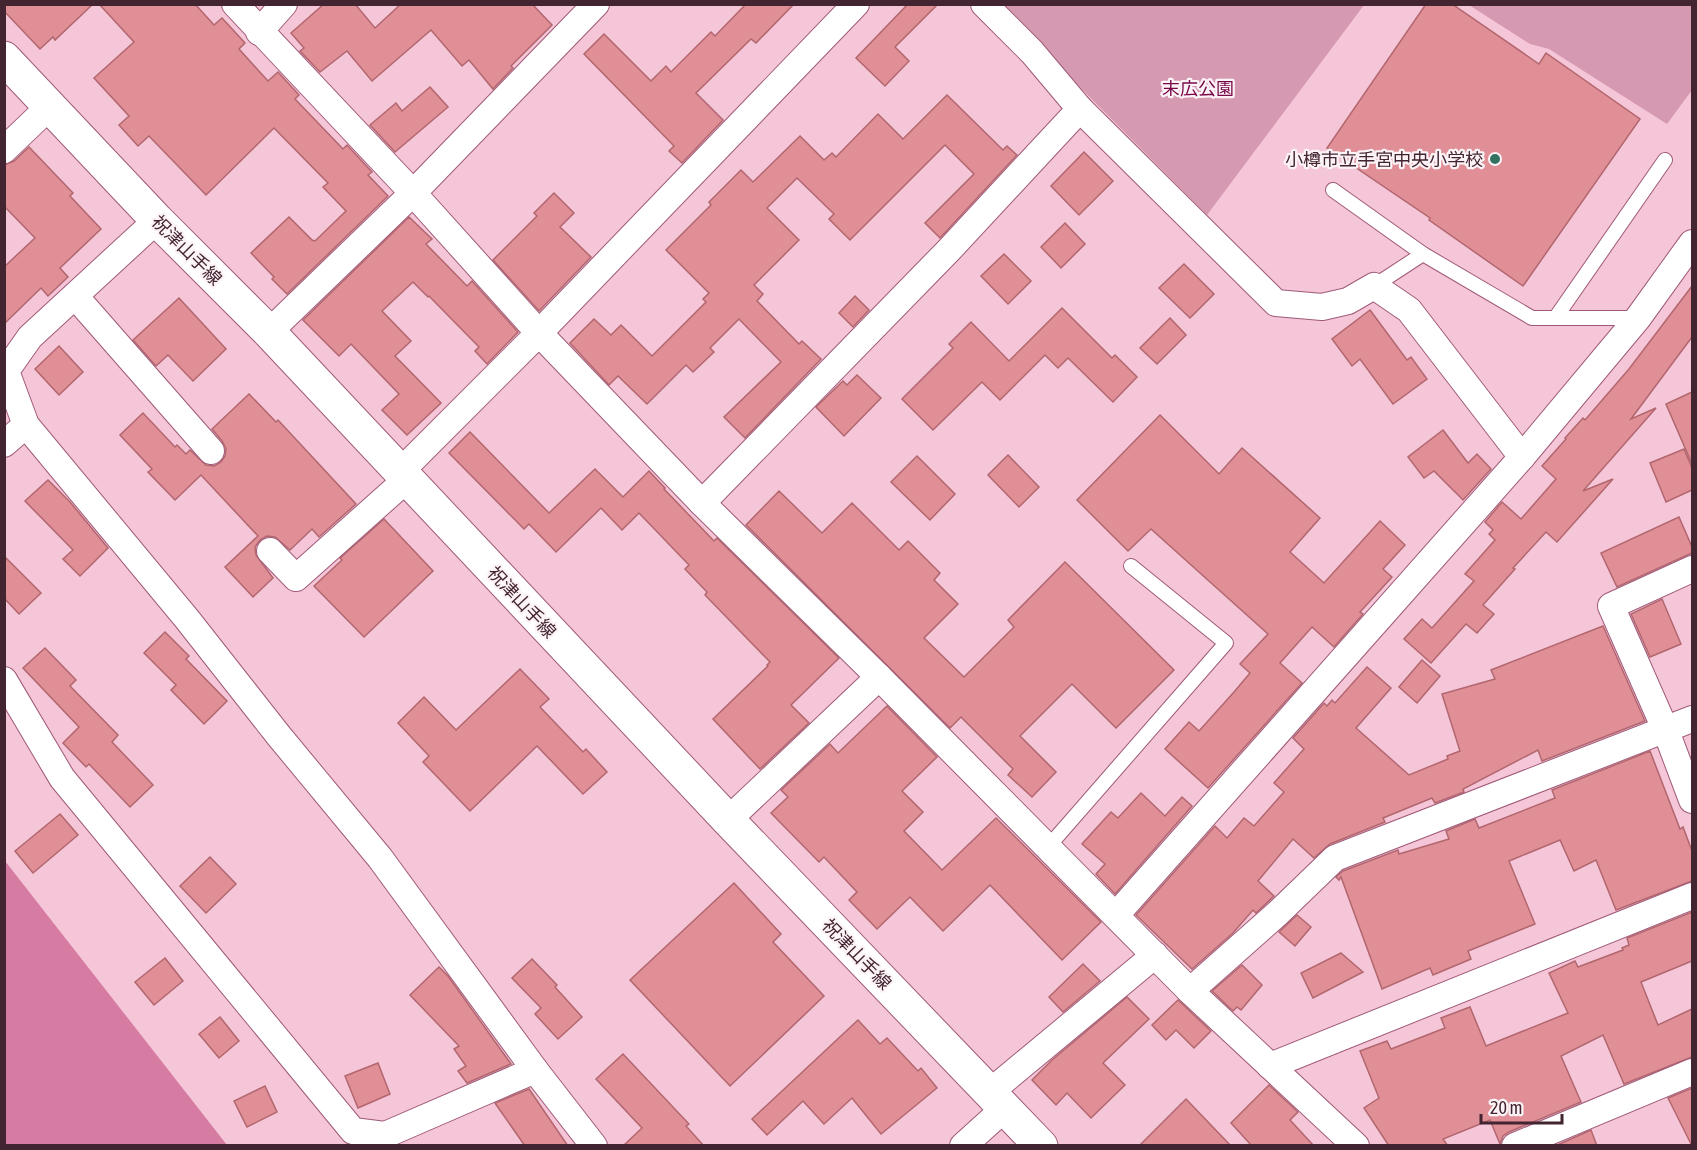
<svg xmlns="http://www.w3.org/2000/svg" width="1697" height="1150" viewBox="0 0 1697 1150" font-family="'Asap Condensed','Noto Sans JP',sans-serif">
<rect width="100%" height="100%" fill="#f5c5d8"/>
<g fill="#d599b1">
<polygon points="998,5 1364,5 1207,215"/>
<polygon points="1469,5 1692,5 1692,90 1667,124 1549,49 1530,44"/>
</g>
<polygon fill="#d67ca3" points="5,861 227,1145 5,1145"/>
<g fill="#e08f97" stroke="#b2666e" stroke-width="1.5">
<polygon points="4,4 93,4 55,40 53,37 40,49 4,11"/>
<polygon points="99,4 195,4 214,25 222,18 245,43 239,49 268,81 278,72 299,95 295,99 343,149 347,145 372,172 368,175 388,196 287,294 272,279 274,277 251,253 289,217 312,240 315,241 346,211 323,187 328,183 274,128 206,195 149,136 138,146 119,125 129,116 94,78 134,42"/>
<polygon points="324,4 355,4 375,28 401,4 532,4 552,25 511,66 513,68 493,89 469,60 462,66 431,30 372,81 347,51 320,72 300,51 304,48 291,33"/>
<polygon points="746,4 794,4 756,43 751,39 696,93 723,120 682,163 669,151 674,146 584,54 604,34 651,81 666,66 671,72 711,32 715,36"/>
<polygon points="908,4 938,4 895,47 909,61 885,86 856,58"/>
<polygon points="1426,4 1452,4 1539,64 1546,53 1640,119 1523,286 1429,220 1430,218 1327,148"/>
<polygon points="430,87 448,107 395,152 370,125 396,103 402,111"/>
<polygon points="947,95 1003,150 1007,146 1017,155 940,238 925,223 974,174 945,145 850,240 829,219 834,214 797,178 767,208 799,240 754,285 763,294 757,301 799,344 802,341 821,359 745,438 724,417 781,362 739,319 710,348 714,352 693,372 686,365 647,404 618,376 609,385 570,343 594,319 611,335 621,325 652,356 706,302 703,299 709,293 666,250 711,205 709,202 741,170 753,182 800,136 824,160 832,153 836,157 878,114 903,139"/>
<polygon points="29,147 73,193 70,196 101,229 60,268 68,277 48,296 41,288 4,324 4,267 35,238 4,206 4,165 14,161"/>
<polygon points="1084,152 1113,181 1079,215 1051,186"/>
<polygon points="554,193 574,213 560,227 591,257 539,311 493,260 537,216 534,213"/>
<polygon points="409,217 432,239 426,244 467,286 472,281 518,332 487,364 475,351 479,347 429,296 428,297 413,282 382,311 411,341 395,356 441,403 407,435 382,410 399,394 351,344 339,356 303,320"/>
<polygon points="1065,223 1085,244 1061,268 1041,247"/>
<polygon points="1004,254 1031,281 1008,304 981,276"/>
<polygon points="1184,264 1214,294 1190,318 1159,288"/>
<polygon points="1692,286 1692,337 1631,419 1656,408 1583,491 1613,479 1557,542 1546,532 1513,568 1515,569 1483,605 1494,614 1477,633 1466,624 1431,663 1404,639 1422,619 1432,628 1474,581 1465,574 1495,540 1489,534 1493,530 1485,522 1502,502 1521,519 1556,479 1542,466 1566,439 1565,438 1583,418 1585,420 1629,369"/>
<polygon points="855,296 869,310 853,327 839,313"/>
<polygon points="179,298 226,349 193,381 168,355 156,366 133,340"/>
<polygon points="1062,308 1112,358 1115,355 1137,377 1113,402 1068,358 1058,368 1045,355 1000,400 982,382 933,430 902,399 953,348 949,344 971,322 1009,361"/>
<polygon points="1370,310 1407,360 1411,357 1427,379 1393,404 1360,359 1352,366 1332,339"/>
<polygon points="1170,318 1186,335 1157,364 1140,348"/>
<polygon points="59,346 83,372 59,395 35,369"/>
<polygon points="857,375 881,398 844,436 816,407 843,381 847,385"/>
<polygon points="1692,392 1692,464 1666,404"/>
<polygon points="249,394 276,422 278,420 356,504 319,537 312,529 290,550 275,537 267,536 260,540 255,547 256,555 273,578 253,597 225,567 258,536 201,475 175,500 148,472 152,469 120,435 143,413 175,447 177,445 186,454 190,450 206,465 214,466 221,462 225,456 226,449 222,441 212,429"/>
<polygon points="1160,415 1219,474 1242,448 1320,518 1290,552 1324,583 1380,521 1405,545 1383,569 1392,577 1360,612 1363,614 1334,647 1312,627 1280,663 1302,683 1208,788 1165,749 1189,722 1199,731 1234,692 1250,673 1240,664 1268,634 1151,529 1128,551 1077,500"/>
<polygon points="1443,430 1468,463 1477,454 1491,469 1463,500 1434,471 1424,478 1408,457"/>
<polygon points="470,432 549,513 595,469 623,497 649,471 665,488 664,489 714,541 717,538 839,658 791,705 809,723 760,769 713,719 768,666 767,665 770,662 705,595 707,592 685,569 689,565 639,513 622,530 601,508 556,552 529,524 524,529 449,453"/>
<polygon points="1684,449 1692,468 1692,490 1666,502 1650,463"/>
<polygon points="1008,455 1039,487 1019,507 988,475"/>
<polygon points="917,456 955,494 930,520 891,482"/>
<polygon points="48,480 70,502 108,548 80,576 63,559 73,550 25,501"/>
<polygon points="779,491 822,533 852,503 899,550 908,541 940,573 934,580 958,604 924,638 964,677 1014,627 1008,620 1065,562 1174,670 1116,728 1072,684 1020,736 1056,772 1032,797 1008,775 1013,769 961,717 950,728 746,525"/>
<polygon points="1679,517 1692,547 1692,553 1617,587 1601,553"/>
<polygon points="384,519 433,571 364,637 314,586 342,560 340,558"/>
<polygon points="4,556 41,593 19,614 4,598"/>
<polygon points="1662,599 1681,644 1650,657 1631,614"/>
<polygon points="1603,626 1645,721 1542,761 1538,750 1463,789 1464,792 1435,803 1432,798 1383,818 1385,822 1330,844 1314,858 1293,839 1258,881 1274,896 1256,913 1253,910 1233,933 1192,969 1136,915 1215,826 1227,838 1244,818 1254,826 1284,792 1274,783 1304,749 1293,738 1324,703 1327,706 1332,700 1335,703 1367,667 1391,688 1356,728 1409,775 1448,759 1447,756 1460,751 1442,694 1495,679 1491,670"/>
<polygon points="165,632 189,656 186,659 227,701 204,724 171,690 176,685 144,653"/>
<polygon points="45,648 76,680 70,686 118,735 112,742 153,785 130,807 89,764 86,767 63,743 79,727 23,668"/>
<polygon points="1422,660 1440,676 1417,703 1399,687"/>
<polygon points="520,669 549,699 540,707 583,752 586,749 607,772 583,794 537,746 470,811 423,762 429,756 398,723 424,697 456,730"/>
<polygon points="887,706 937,757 902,791 923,812 904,831 942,870 996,818 1101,922 1062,960 990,885 943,931 910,897 877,929 849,900 857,892 824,857 819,862 771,813 788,797 781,790 830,744 838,753"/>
<polygon points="1650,751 1680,829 1683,827 1692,851 1692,881 1616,910 1596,860 1574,871 1560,840 1509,861 1535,924 1468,951 1471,959 1433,975 1430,968 1382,989 1341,877 1339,880 1336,877 1343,871 1398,850 1399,854 1449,839 1446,831 1475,819 1479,828 1555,798 1552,790"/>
<polygon points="1141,793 1165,816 1182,797 1192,806 1115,894 1096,874 1105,864 1082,844 1111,812 1118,818"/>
<polygon points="60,814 78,835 33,873 15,851"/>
<polygon points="210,857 236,884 206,913 180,886"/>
<polygon points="734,883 781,934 773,942 824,996 730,1086 630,980"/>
<polygon points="1692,912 1692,961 1641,982 1658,1025 1692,1009 1692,1057 1624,1084 1603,1035 1561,1056 1581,1102 1509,1132 1503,1136 1500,1144 1490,1120 1443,1139 1448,1146 1389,1146 1364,1108 1379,1098 1360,1051 1387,1041 1391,1049 1445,1028 1441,1018 1470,1007 1486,1046 1568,1013 1549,973 1575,961 1578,967 1623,950 1622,948 1629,945 1627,938"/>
<polygon points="1297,915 1311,927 1295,946 1279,932"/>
<polygon points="1341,953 1363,972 1313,998 1301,973"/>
<polygon points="165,958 183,981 154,1005 135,982"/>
<polygon points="532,959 557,985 555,987 582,1017 558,1039 535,1014 541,1008 512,978"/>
<polygon points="1083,964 1100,981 1063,1012 1049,997"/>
<polygon points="1242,965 1262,985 1241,1010 1237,1007 1233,1011 1212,991"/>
<polygon points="439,967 448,976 511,1064 467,1083 458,1071 466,1066 454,1049 459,1046 410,995"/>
<polygon points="1127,997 1149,1019 1103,1063 1125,1085 1091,1118 1067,1093 1056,1105 1032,1080 1052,1060"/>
<polygon points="1178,1000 1211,1031 1194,1048 1176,1030 1166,1040 1152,1025"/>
<polygon points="220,1017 239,1041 219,1058 199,1034"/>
<polygon points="858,1020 880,1044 887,1038 918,1071 921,1068 937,1088 881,1134 852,1098 824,1124 803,1101 767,1135 752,1119"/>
<polygon points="623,1054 689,1124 686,1126 704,1146 623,1146 642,1128 596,1079"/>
<polygon points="378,1063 390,1094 358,1108 345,1076"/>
<polygon points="1269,1085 1298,1112 1290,1120 1314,1146 1252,1146 1231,1123"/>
<polygon points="265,1086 277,1112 247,1127 234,1101"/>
<polygon points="1692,1088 1692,1146 1668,1098"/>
<polygon points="529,1089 568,1146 525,1146 495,1103"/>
<polygon points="1186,1099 1231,1146 1139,1146"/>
<polygon points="1591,1130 1597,1146 1555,1146"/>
</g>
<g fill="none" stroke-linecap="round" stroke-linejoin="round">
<g stroke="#a05a78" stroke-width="16">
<g id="lane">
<polyline points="1333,190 1423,254 1532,318 1638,318"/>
<polyline points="1374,286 1423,254"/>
<polyline points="1556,317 1665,160"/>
<polyline points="1048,847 1226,643 1131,566"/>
</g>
</g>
<g stroke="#a05a78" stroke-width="28">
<g id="street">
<polyline points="235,4 413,193 539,333 702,503 879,677 1190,991 1356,1146"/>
<polyline points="984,4 1032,52 1080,109 1276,303 1322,307 1348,301 1374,286 1409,310 1522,457"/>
<polyline points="259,32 284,4"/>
<polyline points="4,150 50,106"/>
<polyline points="157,220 30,337 6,371 26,425 187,619 279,736 380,858 535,1070 594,1146"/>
<polyline points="75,296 211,451"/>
<polyline points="269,332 413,193 596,4"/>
<polyline points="4,444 26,425"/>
<polyline points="400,472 539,333 856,4"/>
<polyline points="702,503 948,251 1080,109"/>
<polyline points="270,551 296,578 407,479"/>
<polyline points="1692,569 1611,606 1666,731 1692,800"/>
<polyline points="4,680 62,778 353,1131 385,1135 535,1070"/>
<polyline points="728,820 879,677"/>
<polyline points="1116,915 1522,457 1638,318 1692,243"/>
<polyline points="1190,991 1278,913 1335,858 1692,719"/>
<polyline points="1270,1066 1692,896"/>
<polyline points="990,1092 1155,955"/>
<polyline points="963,1146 1005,1108"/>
<polyline points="1515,1146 1692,1072"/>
</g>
</g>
<g stroke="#a05a78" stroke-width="35">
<polyline id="secondary" points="4,58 157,220 269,332 728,820 1041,1146"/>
</g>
<use href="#lane" stroke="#fff" stroke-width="14"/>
<use href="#street" stroke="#fff" stroke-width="26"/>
<use href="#secondary" stroke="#fff" stroke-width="33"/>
</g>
<circle fill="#327261" stroke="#fbf3f6" stroke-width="2" cx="1495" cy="159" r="6"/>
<g text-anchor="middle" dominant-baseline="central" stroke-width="4.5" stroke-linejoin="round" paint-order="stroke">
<g font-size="18" fill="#770647" stroke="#fbf3f6">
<text x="1198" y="88">末広公園</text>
</g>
<g font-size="18" fill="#432431" stroke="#fbf3f6" text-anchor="end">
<text x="1483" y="159">小樽市立手宮中央小学校</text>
</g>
<g font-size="18" fill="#432431" stroke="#fbf3f6">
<text transform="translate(187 250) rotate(45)">祝津山手線</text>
<text transform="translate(522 602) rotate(47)">祝津山手線</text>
<text transform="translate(857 954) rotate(46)">祝津山手線</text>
</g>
</g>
<rect width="1697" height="1150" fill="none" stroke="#432431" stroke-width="12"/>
<path d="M1481 1114v9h81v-9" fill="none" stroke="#432431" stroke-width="3"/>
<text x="1490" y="1114" font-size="18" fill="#432431" stroke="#fbf3f6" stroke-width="4.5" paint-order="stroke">20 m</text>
</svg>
